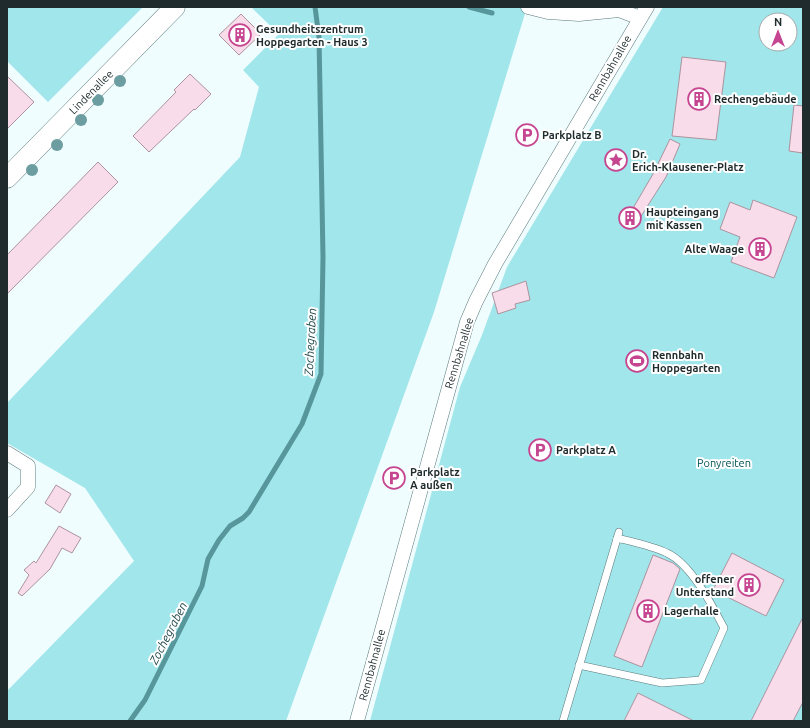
<svg xmlns="http://www.w3.org/2000/svg" width="810" height="728" viewBox="0 0 810 728" font-family="Ubuntu,sans-serif">
<rect width="100%" height="100%" fill="#f0fdfe"/>
<g fill="#a1e6eb" fill-rule="evenodd">
<polygon points="7,7 143,7 48,102 7,61"/>
<polygon points="251,7 527,7 434,312 286,721 7,721 7,691 134,561 85,488 7,443 7,403 240,157 259,87 243,70 279,34"/>
<path d="M663,7H803V721H370L460,387L482,335L507,267ZM766,20H790V44H766Z"/>
</g>
<g fill="none" stroke-linecap="round" stroke-linejoin="round">
<g stroke="#57969a" stroke-width="5">
<polyline points="469,7 492,13"/>
<polyline points="130,721 145,700 202,586 208,559 219,540 230,526 243,518 249,512 302,424 321,374 323,257 319,37 315,7"/>
</g>
</g>
<g fill="#f8dce9" stroke="#ac939e">
<polygon points="241,14 261,34 239,55 219,35"/>
<polygon points="682,57 726,62 716,140 672,136"/>
<polygon points="190,74 211,94 195,110 194,109 149,152 133,136 176,92 174,90"/>
<polygon points="7,76 34,102 7,129"/>
<polygon points="794,105 803,106 803,153 789,151"/>
<polygon points="670,139 680,144 666,177 638,221 629,215 653,174"/>
<polygon points="98,162 118,182 7,294 7,255"/>
<polygon points="753,200 797,217 774,278 731,262 740,237 720,229 730,202 750,210"/>
<polygon points="526,281 530,300 515,304 516,308 498,314 492,293"/>
<polygon points="56,485 71,494 60,513 45,503"/>
<polygon points="59,526 81,538 72,553 62,548 50,569 22,596 18,593 29,575 24,570 34,561 36,563"/>
<polygon points="732,553 784,580 766,616 713,590"/>
<polygon points="653,555 673,563 680,569 642,667 614,656"/>
<polygon points="803,617 803,702 793,721 751,721"/>
<polygon points="638,693 694,721 624,721"/>
</g>
<g fill="none" stroke-linecap="round" stroke-linejoin="round">
<g stroke="#5c7a7c" stroke-width="8">
<g id="lane">
<path d="M579,665L662,683L701,680L724,628C712,605 691,564 667,553C653,546 633,542 617,538"/>
<polyline points="563,721 619,532"/>
</g>
</g>
<g stroke="#5c7a7c" stroke-width="15">
<g id="street">
<polyline points="528,7 548,12 579,14 619,10 640,18"/>
<polyline points="7,453 28,466 28,487 7,510"/>
<polyline points="357,721 467,322 476,301 495,264 647,7"/>
</g>
</g>
<g stroke="#5c7a7c" stroke-width="21">
<polyline id="secondary" points="7,178 175,7"/>
</g>
<use href="#lane" stroke="#fff" stroke-width="7"/>
<use href="#street" stroke="#fff" stroke-width="14"/>
<use href="#secondary" stroke="#fff" stroke-width="20"/>
</g>
<g fill="#6c9ea1">
<circle cx="120" cy="81" r="6"/>
<circle cx="98" cy="100" r="6"/>
<circle cx="81" cy="120" r="6"/>
<circle cx="57" cy="145" r="6"/>
<circle cx="32" cy="170" r="6"/>
</g>
<defs>
<g id="building-ring" transform="scale(1.15)"><circle r="9.5" fill="#fff" stroke="#c64590" stroke-width="1.5"/><path d="M-4-6H4V6H1V3H-1V6H-4ZM-2.5-4.3h1.7v1.8h-1.7ZM.8-4.3h1.7v1.8H.8ZM-2.5-1h1.7V.8h-1.7ZM.8-1h1.7V.8H.8Z" fill="#c64590"/></g>
<g id="parking-ring" transform="scale(1.15)"><circle r="9.5" fill="#fff" stroke="#c64590" stroke-width="1.5"/><path d="M-3.5-5.5H1a3.5 3.5 0 0 1 0 7H-1V5.5H-3.5ZM-1-3.4V-.6H.8a1.4 1.4 0 0 0 0-2.8Z" fill="#c64590"/></g>
<g id="sight-ring" transform="scale(1.15)"><circle r="9.5" fill="#fff" stroke="#c64590" stroke-width="1.5"/><path d="M0-6L1.8-2.2L6-1.7L2.9 1.2L3.7 5.4L0 3.3L-3.7 5.4L-2.9 1.2L-6-1.7L-1.8-2.2Z" fill="#c64590"/></g>
<g id="stadium-ring" transform="scale(1.15)"><circle r="9.5" fill="#fff" stroke="#c64590" stroke-width="1.5"/><path d="M0-5a6.5 5 0 1 0 0 10a6.5 5 0 1 0 0-10ZM-3.5-1.8h7v3.6h-7Z" fill="#c64590"/></g>
</defs>
<g fill-rule="evenodd">
<use href="#building-ring" x="240" y="35"/>
<use href="#building-ring" x="699" y="99"/>
<use href="#parking-ring" x="527" y="135"/>
<use href="#sight-ring" x="616" y="160"/>
<use href="#building-ring" x="630" y="218"/>
<use href="#building-ring" x="760" y="249"/>
<use href="#stadium-ring" x="637" y="361"/>
<use href="#parking-ring" x="540" y="450"/>
<use href="#parking-ring" x="394" y="478"/>
<use href="#building-ring" x="749" y="585"/>
<use href="#building-ring" x="648" y="611"/>
</g>
<g text-anchor="middle" dominant-baseline="central" stroke-width="4" stroke-linejoin="round" paint-order="stroke">
<g font-size="11" font-weight="bold" fill="#1f2b2c" stroke="#fff" text-anchor="start">
<text x="256" y="29">Gesundheitszentrum<tspan x="256" dy="13">Hoppegarten - Haus 3</tspan></text>
<text x="714" y="99">Rechengebäude</text>
<text x="542" y="135">Parkplatz B</text>
<text x="632" y="154">Dr.<tspan x="632" dy="13">Erich-Klausener-Platz</tspan></text>
<text x="646" y="212">Haupteingang<tspan x="646" dy="13">mit Kassen</tspan></text>
<text x="744" y="249" text-anchor="end">Alte Waage</text>
<text x="652" y="355">Rennbahn<tspan x="652" dy="13">Hoppegarten</tspan></text>
<text x="556" y="450">Parkplatz A</text>
<text x="410" y="472">Parkplatz<tspan x="410" dy="13">A außen</tspan></text>
<text x="734" y="579" text-anchor="end">offener<tspan x="734" dy="13">Unterstand</tspan></text>
<text x="664" y="611">Lagerhalle</text>
</g>
<g font-size="11" fill="#1f2b2c" stroke="#fff">
<text transform="translate(610 68) rotate(-60)">Rennbahnallee</text>
<text transform="translate(91 92) rotate(-45)">Lindenallee</text>
<text transform="translate(459 353) rotate(-73)">Rennbahnallee</text>
<text transform="translate(372 665) rotate(-75)">Rennbahnallee</text>
</g>
<g font-size="11" fill="#005155" stroke="#fff">
<text x="724" y="463">Ponyreiten</text>
</g>
<g font-size="12" font-style="italic" fill="#1f4749" stroke="#fff">
<text transform="translate(310 342) rotate(-87)">Zochegraben</text>
<text transform="translate(168 633) rotate(-63)">Zochegraben</text>
</g>
</g>
<rect width="810" height="728" fill="none" stroke="#1f2b2c" stroke-width="16"/>
<g transform="translate(778 32)"><circle r="19" fill="#ffffff" stroke="#a5aaab"/>
<path d="M0-3L7 15L0 10L-7 15Z" fill="#c64590"/>
<text y="-6" font-size="11" font-weight="bold" text-anchor="middle" fill="#1f2b2c">N</text>
</g>
</svg>
